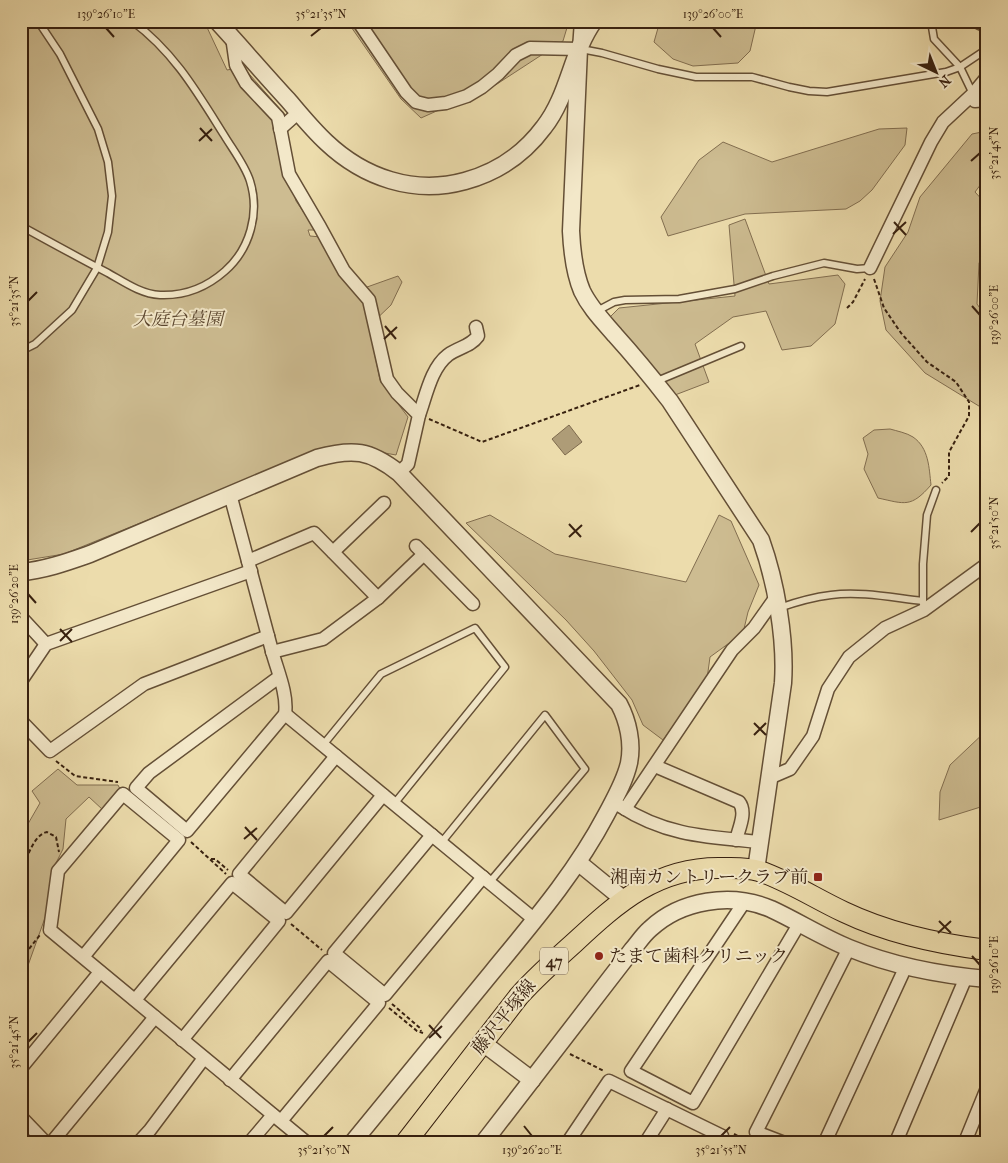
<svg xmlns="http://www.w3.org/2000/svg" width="1008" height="1163" viewBox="0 0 1008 1163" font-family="'IM FELL French Canon','Noto Serif JP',serif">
<rect width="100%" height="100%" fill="#ecdcac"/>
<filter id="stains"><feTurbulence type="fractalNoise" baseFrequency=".004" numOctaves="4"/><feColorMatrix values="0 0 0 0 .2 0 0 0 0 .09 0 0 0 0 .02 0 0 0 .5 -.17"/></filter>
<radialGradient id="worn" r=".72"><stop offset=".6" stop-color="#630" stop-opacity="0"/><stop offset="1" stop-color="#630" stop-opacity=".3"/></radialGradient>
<g fill="#cdbc91" stroke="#826e50">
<polygon points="21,21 204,21 227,70 243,67 287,117 275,126 296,201 316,230 308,230 310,236 321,237 353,292 398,276 402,282 391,305 369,326 380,380 408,417 396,455 346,446 322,449 64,554 21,561"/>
<polygon points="347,21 569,21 563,41 497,84 421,118 401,99"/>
<polygon points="660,21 757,21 750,51 738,63 693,66 673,59 654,42"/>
<polygon points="907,128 905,145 872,190 860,201 846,209 745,214 668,236 661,217 699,160 723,142 772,162 879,129"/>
<polygon points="987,131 987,176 975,192 987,205 987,251 979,263 977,304 987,318 987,411 925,373 886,330 880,301 885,267 908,232 920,197 972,134"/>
<polygon points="745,219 769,284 838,275 845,284 835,324 811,346 782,350 766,311 733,317 695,344 709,382 675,395 610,317 619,308 735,296 729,225"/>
<path d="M890,429C897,431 907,433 913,437C929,448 929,468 931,485C911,508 905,504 878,498L864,469L868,454L863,438L874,430Z"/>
<polygon points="490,515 555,554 686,582 719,515 731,521 759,585 748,612 743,633 710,657 707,679 663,740 643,725 632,700 594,651 566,620 466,523"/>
<polygon points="987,730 987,805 939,820 940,792 950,765"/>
<polygon points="58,769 77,785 118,785 122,793 103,810 89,797 66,819 63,849 52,871 46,915 26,971 24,994 21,997 21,836 40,803 32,791"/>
</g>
<polygon fill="#ae9c77" stroke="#7e6a4d" points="569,425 582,442 565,455 552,439"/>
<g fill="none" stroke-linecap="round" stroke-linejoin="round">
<g stroke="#644f36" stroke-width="9">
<g id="service">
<polyline points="931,21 934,39 960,67 973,94"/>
<polyline points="581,49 602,53 658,69 696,77 752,77 789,87 809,91 827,92 946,72 960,67 987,49"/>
<path d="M21,226C50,242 79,258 108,273C124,282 141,294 160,295C185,296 207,287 225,271C250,249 260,213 250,181C245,165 233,150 224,135C197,92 174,52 132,21"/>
<polyline points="597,311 614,302 625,300 679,299 735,289 773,276 824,263 857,269 870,268"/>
<polyline points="21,351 35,344 72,310 97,268 108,232 112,196 108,162 98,129 60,54 38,21"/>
<polyline points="657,381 741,346"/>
<polyline points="923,604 923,564 927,515 936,490"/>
<path d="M779,608C796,602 814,597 831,595C861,591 894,598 923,601"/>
<polyline points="323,745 381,674 475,628 505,667 394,804"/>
<polyline points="441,843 545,715 585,769 489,883"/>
</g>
</g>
<g stroke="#644f36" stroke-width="15">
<g id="minor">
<polyline points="358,21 406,92 416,102 428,105 446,103 467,96 482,87 498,74 516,55 530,48 579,49 581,21"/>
<polyline points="232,37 236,65 246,83 278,117 289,174 320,227 344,271 369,300 387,379 397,393 419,415 408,464 399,473"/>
<polyline points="973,94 975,101 987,100"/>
<polyline points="280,129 299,112"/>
<polyline points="870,268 931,142 943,122 973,94 987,77"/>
<path d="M419,415C426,396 431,368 448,355C459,347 470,347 478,336L476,327"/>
<path d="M230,494C244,546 258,599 272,651C277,670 288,694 285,714L187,831L136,788L149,773L279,677"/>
<polyline points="416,546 473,604"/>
<polyline points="333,552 384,503"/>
<polyline points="248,561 314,533 378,598 323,639 272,652"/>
<polyline points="378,598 424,554"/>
<polyline points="21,617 46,644"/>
<polyline points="21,681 46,644 251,571"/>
<polyline points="285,714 535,920"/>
<polyline points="21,721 50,751 144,684 268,636"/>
<polyline points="336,756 239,874 286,913 383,795"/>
<path d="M655,766L739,802C747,812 739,828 736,840"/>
<polyline points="769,778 790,769 813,736 828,689 849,657 885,628 924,610 987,564"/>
<path d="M620,806C666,836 708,837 761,842"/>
<polyline points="625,809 732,650 754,628 776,597"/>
<polyline points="432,835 334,953 385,995 483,877"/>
<polyline points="745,901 631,1071 693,1103 799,924"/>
<polyline points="83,957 179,840 123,794 58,871 50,930 306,1142"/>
<polyline points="135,1000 232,883 279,921 182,1040"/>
<polyline points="21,1068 100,972"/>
<polyline points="230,1080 328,961 379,1003 281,1121"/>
<polyline points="21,1117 45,1142"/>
<polyline points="52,1142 155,1017"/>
<polyline points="139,1142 150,1130 204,1058"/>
<polyline points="250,1142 273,1115"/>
<polyline points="568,1142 609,1081 722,1136 718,1142"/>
<polyline points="646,1142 667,1109"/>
<polyline points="782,1142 756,1132 849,948"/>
<polyline points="825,1142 906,966"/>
<polyline points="896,1142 966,977"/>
<polyline points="965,1142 987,1088"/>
</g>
</g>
<g stroke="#644f36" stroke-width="19">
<g id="tertiary">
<path d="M217,21C241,47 264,74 288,100C300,114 312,129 326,142C364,178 414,195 465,181C498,172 524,154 544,127C569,95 571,53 594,21"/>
<polyline points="980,21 987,24"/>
<path d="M579,49L571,231C572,252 574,272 582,291C590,308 603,321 615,335C634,356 652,378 670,401L761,540C776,582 786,639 783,683L756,870"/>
<path d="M21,572C45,570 67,562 90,554L317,458C353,448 370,450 399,473L619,704C628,721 633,743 629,763C625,781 615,798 606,815C576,872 534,921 493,971C446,1028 399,1085 353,1142"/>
<polyline points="579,863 623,899"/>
<polyline points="483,1043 532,1080"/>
<path d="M484,1142L632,950C638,943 643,935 650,929C681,900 731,892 771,909C797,921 822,937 849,948C893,966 940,975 987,979"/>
</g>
</g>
<g stroke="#37200f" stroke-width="22">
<path id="primary" d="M406,1142L519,996C536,977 555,960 574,943C618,902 657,867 721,868C734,868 747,867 759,871C789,881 816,899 844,912C888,933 939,944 987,950"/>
</g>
<g stroke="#37200f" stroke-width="2" stroke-dasharray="4 2.5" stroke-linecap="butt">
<polyline points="874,279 884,308 901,333 927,362 956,382 969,402 969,416 949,452 949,476 942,483"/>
<polyline points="847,308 853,302 865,279"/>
<polyline points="429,419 482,442 640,385"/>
<polyline points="56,761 75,776 118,782"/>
<polyline points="191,842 226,874"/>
<polyline points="211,859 215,859 228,870"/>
<path d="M21,871C27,859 33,835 47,832L56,837L59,852"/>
<polyline points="291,924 322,950"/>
<polyline points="21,959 40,935"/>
<polyline points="392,1004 420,1028 421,1031"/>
<polyline points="389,1008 417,1031 423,1033"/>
<polyline points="570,1054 604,1071"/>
<polyline points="734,1134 748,1141"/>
</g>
<use href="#service" stroke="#f3e8c9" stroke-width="6"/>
<use href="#minor" stroke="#f3e8c9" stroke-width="12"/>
<use href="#tertiary" stroke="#f3e8c9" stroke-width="16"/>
<use href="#primary" stroke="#ecdcac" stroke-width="20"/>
</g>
<path fill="none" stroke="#37200f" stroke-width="2" d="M106,28L114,37M713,28L721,37M311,36L321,28M200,128L212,141M199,141L212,129M971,161L980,153M894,222L906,235M893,234L906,222M28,301L37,292M972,306L980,315M385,326L396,339M384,339L397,327M569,524L581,537M971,532L980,523M569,537L582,525M28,594L36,603M60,629L72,642M60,641L72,629M754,723L766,735M754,735L766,723M245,827L257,840M244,839L257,828M939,921L951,933M938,933L951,921M972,956L980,965M429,1025L441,1038M429,1038L442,1026M28,1042L37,1033M524,1126L532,1136M324,1136L333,1127M721,1136L730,1127"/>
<g fill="#8f2418" stroke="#f3e8c9" stroke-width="2">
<rect x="813" y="872" width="10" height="10" rx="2.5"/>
<circle cx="599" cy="956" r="5"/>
</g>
<g text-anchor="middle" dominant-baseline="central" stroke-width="4" stroke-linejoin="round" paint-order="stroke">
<rect fill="#f3e8c9" stroke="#6f5c47" stroke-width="1" x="540" y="947.5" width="28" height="27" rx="4"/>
<g font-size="16" font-weight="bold" fill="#37200f">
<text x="554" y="961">47</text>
</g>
<g font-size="18" font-style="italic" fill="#5c4730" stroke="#f3e8c9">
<text x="178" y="319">大庭台墓園</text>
</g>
<g font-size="18" fill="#37200f" stroke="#f3e8c9" text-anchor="end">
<text x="808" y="877">湘南カントリークラブ前</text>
<text x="609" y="956" text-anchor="start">たまて歯科クリニック</text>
</g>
<g font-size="18" fill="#37200f" stroke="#f3e8c9">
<text transform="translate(504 1017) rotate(-51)">藤沢平塚線</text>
</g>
</g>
<rect width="1008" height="1163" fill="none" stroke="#ecdcac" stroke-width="55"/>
<g transform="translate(936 72) rotate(137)" stroke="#f3e8c9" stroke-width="4" paint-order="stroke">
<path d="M0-4L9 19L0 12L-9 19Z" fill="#37200f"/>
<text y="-8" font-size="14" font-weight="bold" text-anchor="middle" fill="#37200f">N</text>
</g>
<rect x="28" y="28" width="952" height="1108" fill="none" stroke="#37200f" stroke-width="2"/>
<g font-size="12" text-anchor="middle" fill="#37200f">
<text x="106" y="18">139°26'10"E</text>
<text x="321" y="18">35°21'35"N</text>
<text x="713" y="18">139°26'00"E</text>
<text transform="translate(994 153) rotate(-90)" y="4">35°21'45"N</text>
<text transform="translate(14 301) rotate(-90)" y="4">35°21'35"N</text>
<text transform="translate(994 315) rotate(-90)" y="4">139°26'00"E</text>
<text transform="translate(994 523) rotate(-90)" y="4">35°21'50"N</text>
<text transform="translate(14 594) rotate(-90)" y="4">139°26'20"E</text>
<text transform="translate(994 965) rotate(-90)" y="4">139°26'10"E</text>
<text transform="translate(14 1042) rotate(-90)" y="4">35°21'45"N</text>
<text x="324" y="1154">35°21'50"N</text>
<text x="532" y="1154">139°26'20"E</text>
<text x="721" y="1154">35°21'55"N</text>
</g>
<rect width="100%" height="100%" filter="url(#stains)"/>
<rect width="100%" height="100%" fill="url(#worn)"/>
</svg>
